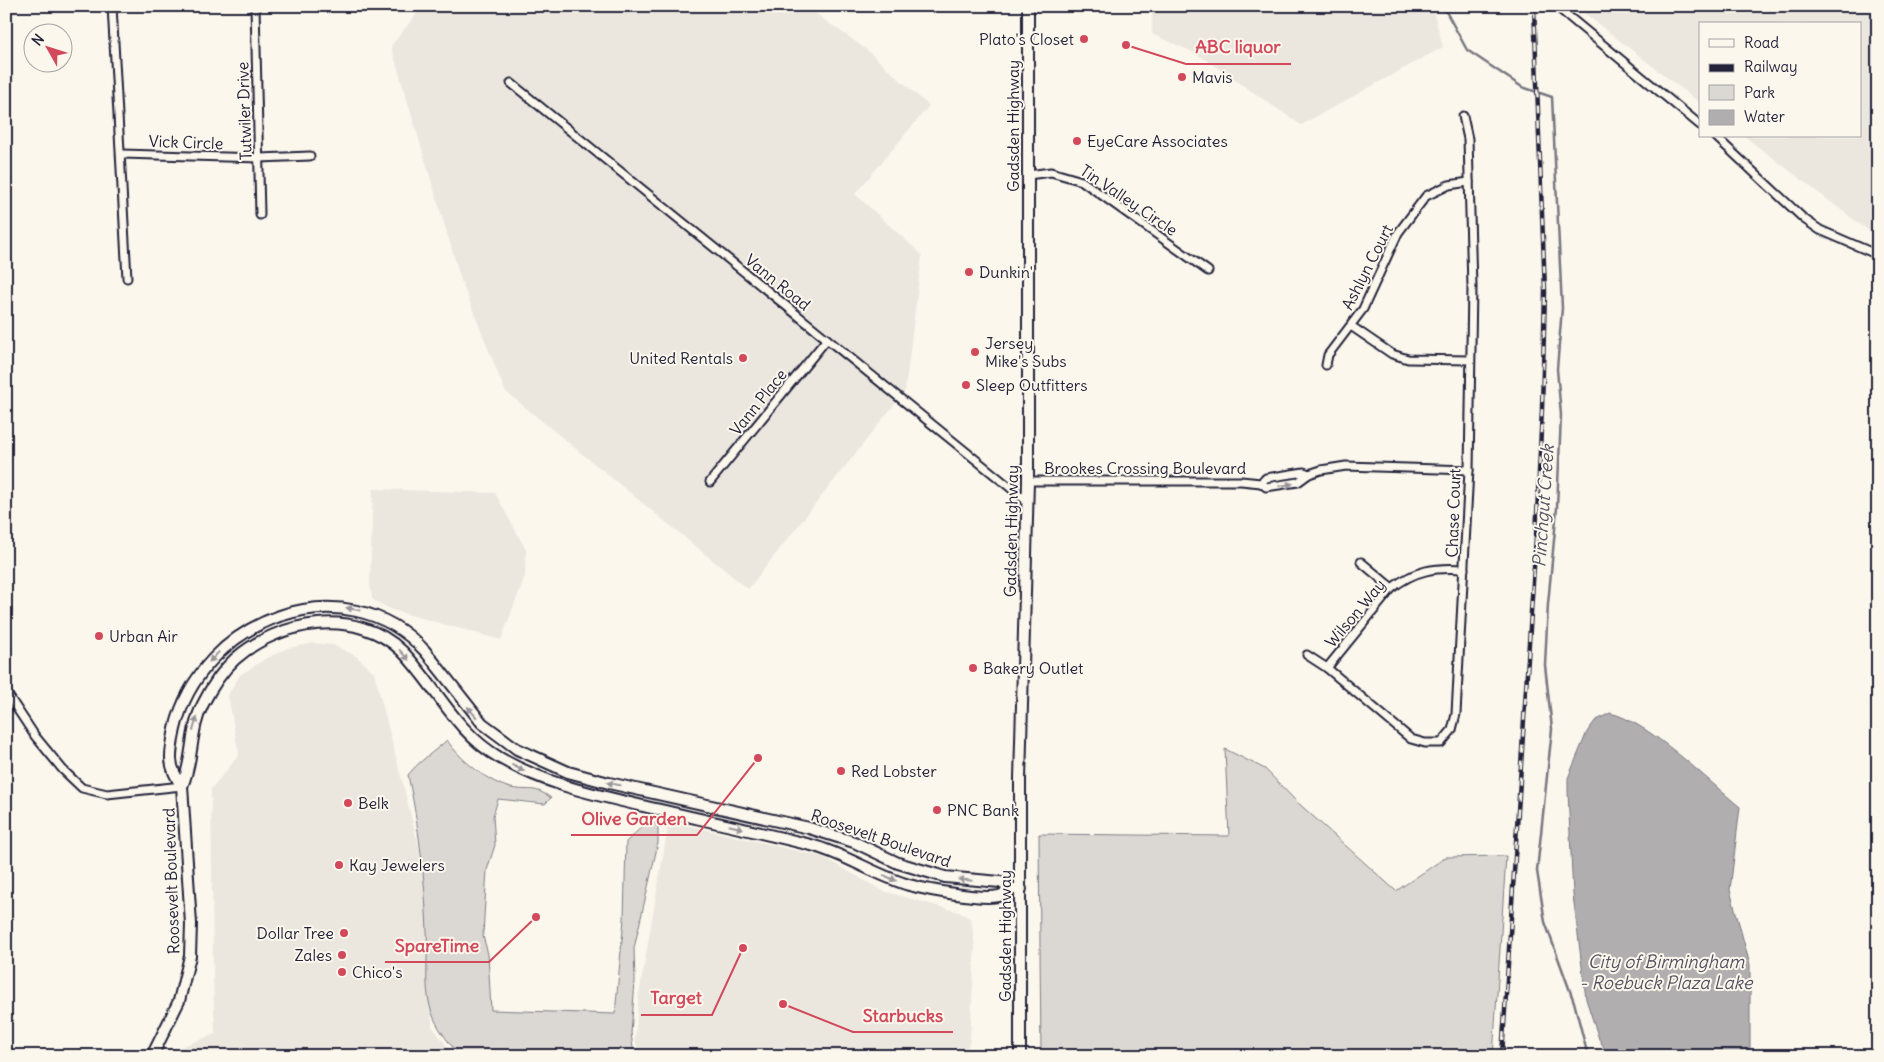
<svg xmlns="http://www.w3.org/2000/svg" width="1884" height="1062" viewBox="0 0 1884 1062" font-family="Delius,sans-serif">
<rect width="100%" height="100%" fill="#fbf7ec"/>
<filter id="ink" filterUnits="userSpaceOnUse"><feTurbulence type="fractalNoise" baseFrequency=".02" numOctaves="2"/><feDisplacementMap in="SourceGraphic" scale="10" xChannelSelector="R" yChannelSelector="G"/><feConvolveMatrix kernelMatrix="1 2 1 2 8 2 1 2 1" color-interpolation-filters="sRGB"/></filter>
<g filter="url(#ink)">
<g fill="#ebe7df">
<polygon points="423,6 805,6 867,50 929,106 855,194 922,255 905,391 748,589 505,391 461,280 391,46"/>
<polygon points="1152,6 1432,6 1443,47 1301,125 1197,54 1152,34"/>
<polygon points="1575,6 1878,6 1878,238 1744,136 1860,136 1860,24 1700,24 1700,103"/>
<polygon points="373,489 495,493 526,550 525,576 501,640 392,610 372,599 370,582"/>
<polygon points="314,643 333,645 356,656 374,672 426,874 432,1026 454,1056 168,1056 170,1051 215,1034 213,977 211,789 239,755 228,695 240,675 265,659 288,648"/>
<polygon points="669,821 823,857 883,891 959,912 971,919 975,947 970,1040 964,1056 639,1056 635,1039 639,995"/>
</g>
<g fill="#dbd8d3" stroke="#7e7d87">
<path d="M447,740C459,759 489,783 511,788C530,792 533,785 551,798L545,804L498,799L493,816L495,845L487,870L484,917L483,936L488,954L491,1010L615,1014L624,919L626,842L649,820L658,826V843L634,948L635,981L631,1033L634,1056H460C450,1044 440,1032 434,1018C422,990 429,960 427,931C425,878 419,826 408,775C419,761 434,752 447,740Z"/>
<polygon points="1225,749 1265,769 1296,801 1396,891 1446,857 1506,856 1493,1056 1041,1056 1039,834 1229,836"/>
</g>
<path fill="#b1aeb0" stroke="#787681" d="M1610,713C1649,722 1707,780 1740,807L1730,890L1750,965V1056H1609L1599,1039L1586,999L1573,895L1568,792V778L1587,732L1595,721Z"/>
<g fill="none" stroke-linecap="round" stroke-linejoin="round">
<polyline stroke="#787681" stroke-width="2.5" points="1443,6 1467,50 1522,87 1552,97 1562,308 1557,369 1561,415 1557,508 1548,604 1545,665 1552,729 1537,871 1545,922 1574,1002 1588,1056"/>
<g stroke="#22223b" stroke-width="11">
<g id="street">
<polyline points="112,6 127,278"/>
<polyline points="255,6 260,215"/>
<polyline points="1556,6 1700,125"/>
<polyline points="511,83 1028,502"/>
<polyline points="1715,136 1804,219 1820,230 1878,255"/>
<polyline points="122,154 260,158 310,156"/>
<polyline points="1028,175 1051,172 1082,181 1208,271"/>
<polyline points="1351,326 1392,354 1408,359 1470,360"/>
<polyline points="1326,365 1328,355 1363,309 1398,233 1426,196 1449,185 1469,182"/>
<polyline points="1028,481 1241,481 1261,483 1266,487 1298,482 1309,474 1321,470 1346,466 1469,470"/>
<polyline points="710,482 827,339"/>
<polyline points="1261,483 1266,478 1304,472 1309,474"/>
<polyline points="1361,562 1392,588"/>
<polyline points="1307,655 1327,668 1411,739 1425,743 1441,743 1452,730 1456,714 1469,470 1472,287 1468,139 1463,116"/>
<path d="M1327,668L1392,588C1415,570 1435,567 1464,569"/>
<polyline points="6,692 35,736 63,770 82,788 107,794 182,786"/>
</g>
</g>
<g stroke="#22223b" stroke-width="14">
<g id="secondary">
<path d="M182,786C194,760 189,731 203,704C211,688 222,671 235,659C279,620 357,607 402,651C436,686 456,733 500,758C545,784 593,794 643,806C699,819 755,831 811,845C845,854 875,875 909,885C928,890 981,900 999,896C1003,895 1008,891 1012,889"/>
<path d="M152,1056L179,1001L190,956L191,924L182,786C167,766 170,753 175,729C200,620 345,563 425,651L482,723L517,749L568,772L609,783L809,828L854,842L898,863L945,877L1000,882L1012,889H1021"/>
</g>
</g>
<g stroke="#22223b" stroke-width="14">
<polyline id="primary" points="1020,1056 1020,779 1028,481 1028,6"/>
</g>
<use href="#street" stroke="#fbf7ec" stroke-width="7"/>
<use href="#secondary" stroke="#fbf7ec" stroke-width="10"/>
<use href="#primary" stroke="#fbf7ec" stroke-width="10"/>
<g stroke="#22223b" stroke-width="4.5">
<polyline id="rail" points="1502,1056 1536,536 1542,409 1545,291 1534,6"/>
</g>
<use href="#rail" stroke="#fbf7ec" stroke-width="2.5" stroke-dasharray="8" stroke-linecap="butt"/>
</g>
<defs><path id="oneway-solid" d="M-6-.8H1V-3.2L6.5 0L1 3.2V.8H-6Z" transform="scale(1.25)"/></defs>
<g fill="#99979c">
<use href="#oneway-solid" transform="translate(1286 485) rotate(-10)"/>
<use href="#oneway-solid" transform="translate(353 609) rotate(-169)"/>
<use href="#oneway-solid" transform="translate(404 655) rotate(48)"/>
<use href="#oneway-solid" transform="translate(214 657) rotate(134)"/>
<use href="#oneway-solid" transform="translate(472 712) rotate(-130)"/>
<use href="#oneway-solid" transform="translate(195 724) rotate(-73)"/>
<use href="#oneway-solid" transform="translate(518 768) rotate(27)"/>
<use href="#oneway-solid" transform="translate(614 784) rotate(-169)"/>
<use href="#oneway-solid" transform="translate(736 827) rotate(13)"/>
<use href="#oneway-solid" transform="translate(890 878) rotate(24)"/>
<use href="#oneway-solid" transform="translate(965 880) rotate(-174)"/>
</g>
</g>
<g fill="#d1495b" stroke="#fbf7ec" stroke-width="2">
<circle cx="1084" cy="39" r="5"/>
<circle cx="1182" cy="77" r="5"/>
<circle cx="1077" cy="141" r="5"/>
<circle cx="969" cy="272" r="5"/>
<circle cx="975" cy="352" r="5"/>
<circle cx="743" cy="358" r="5"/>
<circle cx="966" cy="385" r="5"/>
<circle cx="99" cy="636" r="5"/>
<circle cx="973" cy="668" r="5"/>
<circle cx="841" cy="771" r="5"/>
<circle cx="348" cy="803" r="5"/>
<circle cx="937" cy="810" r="5"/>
<circle cx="339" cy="865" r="5"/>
<circle cx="344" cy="933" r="5"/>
<circle cx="342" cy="955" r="5"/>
<circle cx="342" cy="972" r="5"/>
</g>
<g text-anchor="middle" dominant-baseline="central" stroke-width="4" stroke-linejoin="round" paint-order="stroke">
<g font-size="16" fill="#22223b" stroke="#fbf7ec" text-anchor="start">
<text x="1074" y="39" text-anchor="end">Plato's Closet</text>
<text x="1192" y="77">Mavis</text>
<text x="1087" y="141">EyeCare Associates</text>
<text x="979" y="272">Dunkin'</text>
<text x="985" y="343">Jersey<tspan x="985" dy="18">Mike's Subs</tspan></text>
<text x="733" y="358" text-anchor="end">United Rentals</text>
<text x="976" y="385">Sleep Outfitters</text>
<text x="109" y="636">Urban Air</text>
<text x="983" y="668">Bakery Outlet</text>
<text x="851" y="771">Red Lobster</text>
<text x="358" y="803">Belk</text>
<text x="947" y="810">PNC Bank</text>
<text x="349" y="865">Kay Jewelers</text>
<text x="334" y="933" text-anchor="end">Dollar Tree</text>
<text x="332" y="955" text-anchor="end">Zales</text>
<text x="352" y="972">Chico's</text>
</g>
<g font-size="16" fill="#22223b" stroke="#fbf7ec">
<text transform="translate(244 111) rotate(-92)">Tutwiler Drive</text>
<text transform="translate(1013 126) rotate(-90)">Gadsden Highway</text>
<text transform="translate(186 142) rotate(2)">Vick Circle</text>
<text transform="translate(1129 200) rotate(34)">Tin Valley Circle</text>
<text transform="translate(1367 267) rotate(-63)">Ashlyn Court</text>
<text transform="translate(778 282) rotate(39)">Vann Road</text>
<text transform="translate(758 402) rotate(-51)">Vann Place</text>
<text x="1145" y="468">Brookes Crossing Boulevard</text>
<text transform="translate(1453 513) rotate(-88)">Chase Court</text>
<text transform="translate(1011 531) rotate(-89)">Gadsden Highway</text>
<text transform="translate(1355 613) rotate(-50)">Wilson Way</text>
<text transform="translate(881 838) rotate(19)">Roosevelt Boulevard</text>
<text transform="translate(171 881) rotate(-92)">Roosevelt Boulevard</text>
<text transform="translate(1005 936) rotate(-90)">Gadsden Highway</text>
</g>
<g font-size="18" font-style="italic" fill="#545364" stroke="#fbf7ec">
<text transform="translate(1543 506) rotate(-86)">Pinchgut Creek</text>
<text x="1666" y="961">City of Birmingham<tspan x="1666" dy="21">- Roebuck Plaza Lake</tspan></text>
</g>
</g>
<path fill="none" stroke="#d1495b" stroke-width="2" d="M1126 45L1186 64H1291M758 758L697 835H571M536 917L489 962H385M743 948L712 1015H641M783 1004L853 1032H953"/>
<g fill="#d1495b" stroke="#fbf7ec" stroke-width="2">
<circle cx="1126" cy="45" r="5"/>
<circle cx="758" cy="758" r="5"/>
<circle cx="536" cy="917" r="5"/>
<circle cx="743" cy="948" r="5"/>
<circle cx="783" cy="1004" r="5"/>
</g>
<g font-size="18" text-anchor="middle" font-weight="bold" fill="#d1495b" stroke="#fbf7ec" stroke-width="4" stroke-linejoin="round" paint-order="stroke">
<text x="1238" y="53">ABC liquor</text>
<text x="634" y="825">Olive Garden</text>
<text x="437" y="952">SpareTime</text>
<text x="676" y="1004">Target</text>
<text x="903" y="1022">Starbucks</text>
</g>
<rect width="1884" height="1062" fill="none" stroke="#fbf7ec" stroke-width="25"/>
<rect x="12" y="12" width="1859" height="1037" fill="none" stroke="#22223b" stroke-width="2" filter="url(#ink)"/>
<rect x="1699" y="22" width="162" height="115" fill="#fbf7ec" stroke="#a4a2a5"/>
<rect x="1709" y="39" width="25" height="8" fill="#fbf7ec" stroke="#a4a2a5"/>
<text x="1744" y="48" font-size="15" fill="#22223b">Road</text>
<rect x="1709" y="64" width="25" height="8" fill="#22223b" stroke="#a4a2a5"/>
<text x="1744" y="72" font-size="15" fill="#22223b">Railway</text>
<rect x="1709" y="85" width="25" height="15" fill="#dbd8d3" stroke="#a4a2a5"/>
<text x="1744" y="98" font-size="15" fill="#22223b">Park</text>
<rect x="1709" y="110" width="25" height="15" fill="#b1aeb0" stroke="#a4a2a5"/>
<text x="1744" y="122" font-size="15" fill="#22223b">Water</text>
<g transform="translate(48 48) rotate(309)"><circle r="24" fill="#fbf7ec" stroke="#a4a2a5"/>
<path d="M0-4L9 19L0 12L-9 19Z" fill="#d1495b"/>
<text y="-8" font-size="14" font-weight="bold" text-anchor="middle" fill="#22223b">N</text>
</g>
</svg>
